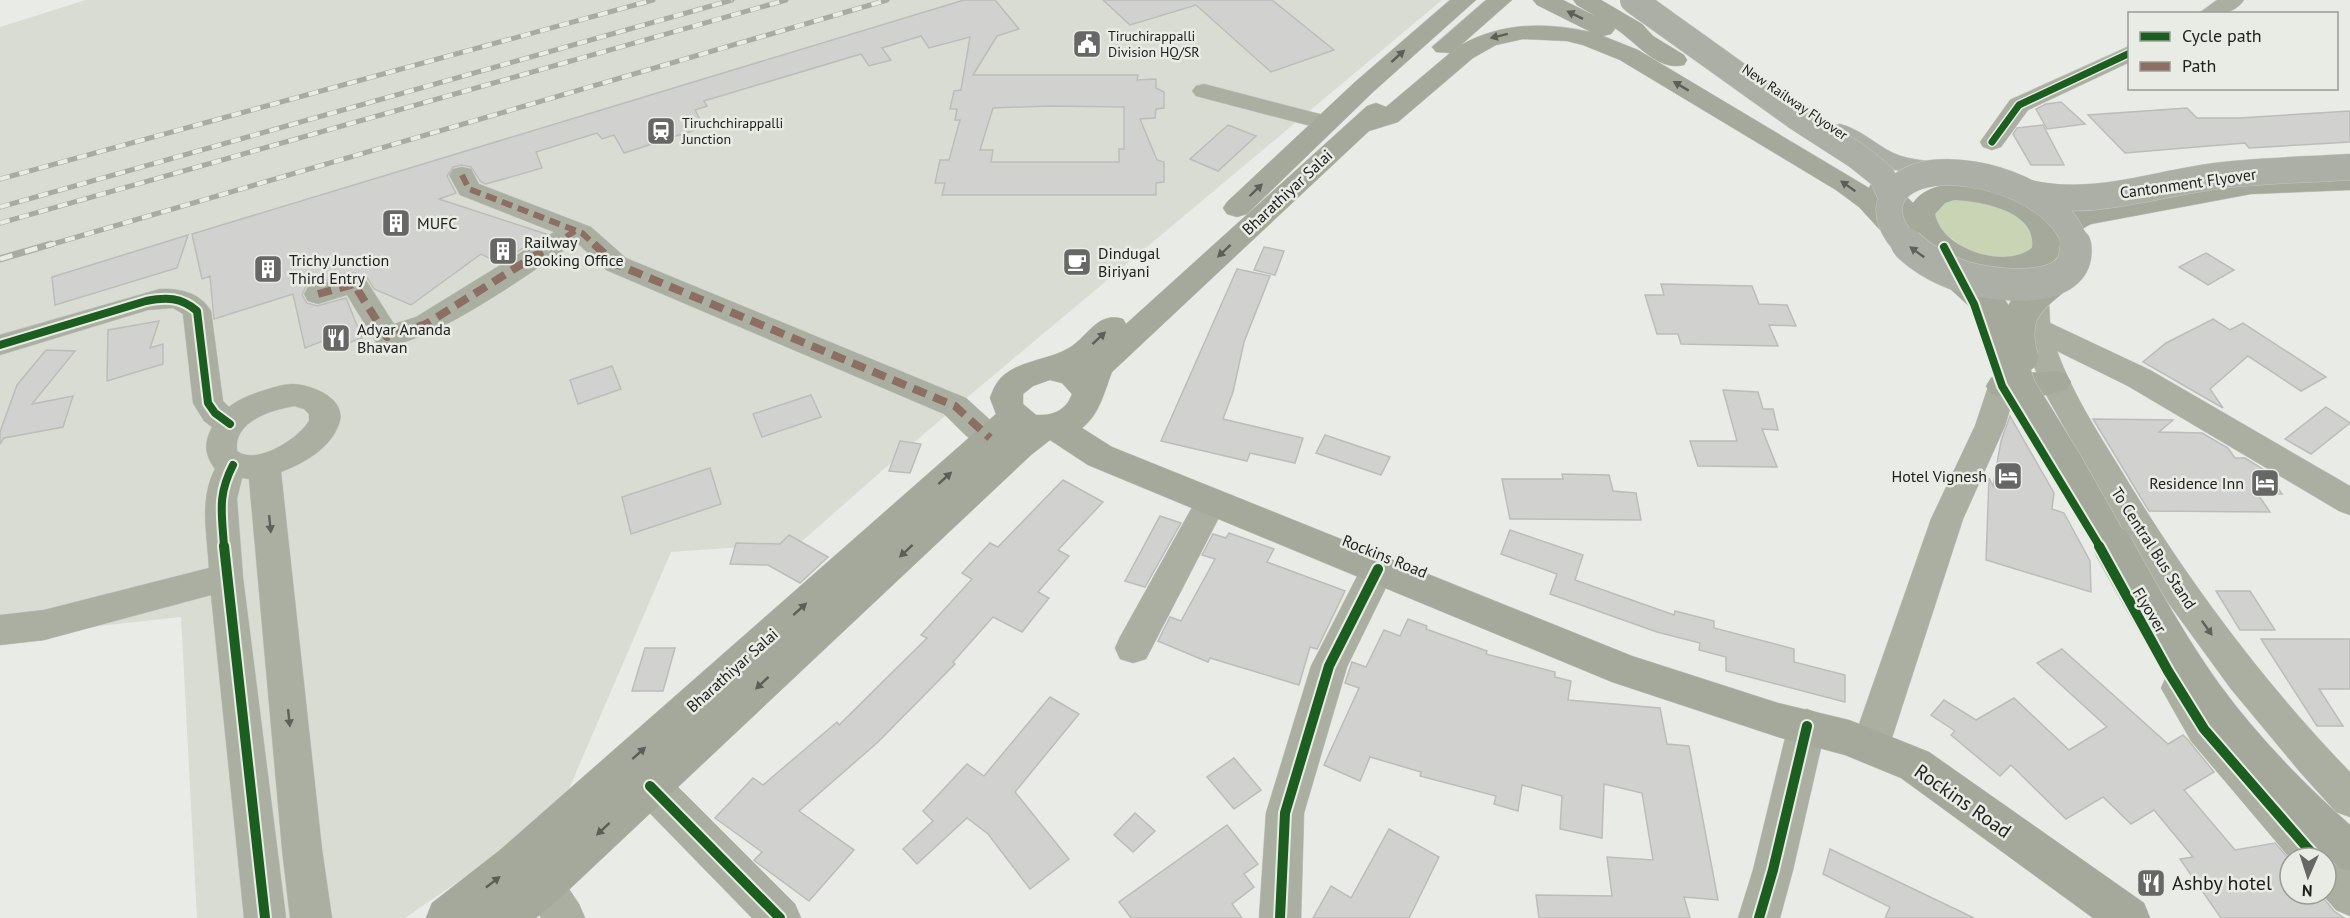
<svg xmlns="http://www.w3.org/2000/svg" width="2350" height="918" viewBox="0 0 2350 918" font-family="'PT Sans',sans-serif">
<rect width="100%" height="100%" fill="#e9ebe6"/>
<polygon fill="#d9dcd3" points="86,0 1442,0 933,426 800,543 671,552 559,812 405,918 197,918 181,617 0,637 0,27"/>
<polygon fill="#c8d4b4" points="1952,197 1984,198 2029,223 2036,244 2031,252 2002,259 1969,252 1934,225 1933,207"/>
<g fill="#d1d2cf" stroke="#bcbdba" stroke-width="1.5" fill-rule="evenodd">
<path d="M964,0H995L1019,29L997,36L973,75H1138L1137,80L1156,79V88L1164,92V108L1156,109L1155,118L1140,119L1157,160L1164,162V182L1156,183V195H942L945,183H935L940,160H949L960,120H955L957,109H950L954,91L961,90L970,37L929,48L921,36L882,48L891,60L869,66L861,54L704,101L707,106L695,110L704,127L624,153L614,135L602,139L597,133L536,152L542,168L486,184L481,182L471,167L462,165L453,167L447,176L456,193L439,199L546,234L499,263L481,254L411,305L374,289L366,276L354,273L340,274L341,276L306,286L302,295L307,303L317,306L346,298L362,338L328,350L325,340L305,348L293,294L214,319L210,276L202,279L192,234ZM1049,106L1124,107V149H1119V162H991L993,150H980L993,108Z"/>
<polygon points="1103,0 1272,0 1334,50 1271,72 1196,5 1130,25"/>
<polygon points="2061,102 2085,124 2047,129 2036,109 2046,104"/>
<polygon points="2187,108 2197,118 2239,118 2350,111 2350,142 2249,148 2245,143 2125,153 2088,115"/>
<polygon points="1228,125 1256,136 1218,171 1190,159"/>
<polygon points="2043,125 2064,165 2031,165 2013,134 2017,128"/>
<polygon points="188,235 177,268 55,305 52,277"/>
<polygon points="1264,247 1284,251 1275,275 1254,270"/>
<polygon points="2206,253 2234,270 2208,285 2179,267"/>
<polygon points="1237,269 1270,276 1244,342 1233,392 1223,419 1303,438 1295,463 1250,453 1247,461 1161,441"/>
<polygon points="1661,284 1752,286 1759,304 1787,305 1796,326 1769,325 1778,346 1681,344 1678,334 1657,334 1645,295 1664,295"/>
<polygon points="2213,319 2230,330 2243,323 2326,377 2301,391 2248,356 2210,389 2223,408 2143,362 2166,343"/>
<polygon points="159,321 150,348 163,344 163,364 107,381 108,330"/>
<polygon points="46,350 75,351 32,404 73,396 63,427 4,438 0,444 0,432 17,385"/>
<polygon points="612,366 621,389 578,404 570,380"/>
<polygon points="1723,390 1758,392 1763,409 1773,409 1778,430 1762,429 1777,467 1698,466 1690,441 1737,441"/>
<polygon points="811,395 821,417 762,437 753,414"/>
<polygon points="2326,407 2350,423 2311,454 2285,439"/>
<polygon points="2010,416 2054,493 2052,509 2064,513 2090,561 2091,592 1986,560 1989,478 1993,486 2001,441"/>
<polygon points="2093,419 2173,420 2159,432 2202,433 2228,448 2235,458 2245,458 2266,471 2282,494 2257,493 2270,512 2149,511"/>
<polygon points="1325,435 1390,457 1381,475 1316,453"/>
<polygon points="900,441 921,444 910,473 889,471"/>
<polygon points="710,468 721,504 631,534 622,497"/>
<polygon points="1562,474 1609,475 1613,491 1636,493 1641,520 1510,519 1502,479 1563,479"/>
<polygon points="1063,480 1103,502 1058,550 1069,556 1038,592 1049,598 1022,632 993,617 953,662 955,664 878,742 799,811 854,850 809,901 756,862 754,860 762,852 715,818 753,778 763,785 837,722 839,725 927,638 921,635 972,579 962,573 990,543 998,547"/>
<polygon points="1160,516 1181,523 1145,587 1125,581"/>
<polygon points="1510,530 1583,555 1575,580 1674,615 1675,611 1714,621 1714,628 1794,649 1794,662 1845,675 1845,702 1726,671 1726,657 1699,650 1700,643 1657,632 1550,594 1557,574 1501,554"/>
<polygon points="1229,533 1274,549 1267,562 1345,591 1317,649 1310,647 1299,685 1210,658 1208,662 1158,641 1170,617 1181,621 1215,559 1202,555 1213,534 1226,538"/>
<polygon points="789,535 828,557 800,583 768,565 730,564 736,543 780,544"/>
<polygon points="2216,591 2250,591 2275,630 2240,630"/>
<polygon points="1408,619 1427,626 1426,629 1487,651 1486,654 1555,672 1555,677 1571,681 1568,700 1660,708 1667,744 1689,746 1718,900 1684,897 1690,918 1539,918 1536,895 1612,896 1607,857 1653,860 1642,793 1604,784 1602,838 1560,829 1562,796 1522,785 1518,811 1494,804 1496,796 1420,776 1421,772 1370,757 1360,781 1324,765 1359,688 1345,683 1352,662 1366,667 1384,630 1400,636"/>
<polygon points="2261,639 2350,639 2350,689 2319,689 2343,726 2317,726"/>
<polygon points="645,648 675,648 663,691 632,691"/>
<polygon points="2062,649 2168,744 2183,735 2188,740 2214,772 2184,790 2235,850 2275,843 2290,860 2290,894 2320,894 2334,911 2344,918 2221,918 2180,859 2193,857 2154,810 2131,824 2103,797 2066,819 2011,765 2000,776 1951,735 1955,731 1931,715 1944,700 1976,720 2014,698 2069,750 2107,727 2037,663"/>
<polygon points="1050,697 1079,714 1015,792 1069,859 1030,889 988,834 967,818 917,864 903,849 933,821 923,811 967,764 984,776"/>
<polygon points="1234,758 1261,790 1234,809 1207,777"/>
<polygon points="1135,813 1155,831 1133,852 1114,835"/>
<polygon points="1227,825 1258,864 1244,874 1254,887 1232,904 1242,918 1131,918 1119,902"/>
<polygon points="1389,829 1439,857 1409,918 1313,918 1331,886 1351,898"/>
<polygon points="1830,849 1974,918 1885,918 1890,907 1823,874"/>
</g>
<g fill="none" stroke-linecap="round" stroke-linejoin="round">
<g stroke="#c5c6c3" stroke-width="1">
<g id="minor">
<path d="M2217,0H2244C2233,16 2215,14 2198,14Z"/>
<polygon points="2130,46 2130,62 2028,110 2001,147 1992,150 1983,147 1980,142 2010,100"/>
<polygon points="1204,84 1335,118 1338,123 1335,128 1326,130 1196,96 1192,91 1196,86"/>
<path d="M462,167L471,169L479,184L591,227L626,258L966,398L1001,430L1006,438L1001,446C977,454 961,429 944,414L606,270L576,242C538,267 417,356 377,344L347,295L318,304L308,301L304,294L308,287L354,275L364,277L394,324L416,317L554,232L460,195L449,175L453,169Z"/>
<path d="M2034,277L2044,279L2048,286L2050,323L2150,370L2350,486V515L2339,511L2128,386L2057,351C2072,392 2096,430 2119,467C2185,577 2261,680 2350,772V817L2336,812L2300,772L2231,689L2167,601L2110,509L2045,393L2028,352L2020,328V286L2024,279Z"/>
<path d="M160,289C180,288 201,293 211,311L223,401L229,407C239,399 250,395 262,391C271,388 283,384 293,384C313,385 348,399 339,424C330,449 304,463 281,472L322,849L332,918H290L282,849L249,479L242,478L237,499L243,577L286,918H244L211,595L44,640L0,645V615L44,610L209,568C207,533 199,500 215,469C204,454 204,443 212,427L204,421L193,403L183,314L173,308L148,310L0,355V335ZM294,406L304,409L309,414V421C298,439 256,466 237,451C233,421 272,410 294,406Z"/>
<polygon points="2002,375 2013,378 2017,386 2005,426 1963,519 1889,747 1883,759 1870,764 1857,759 1851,747 1931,519 1975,426 1991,378"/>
<polygon points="1211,489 1222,493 1227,502 1146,659 1133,663 1120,659 1115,648 1120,637 1200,493"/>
<polygon points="1378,555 1390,559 1395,569 1347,667 1304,813 1301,918 1259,918 1266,813 1311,666 1366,559"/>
<polygon points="2179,672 2192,677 2217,717 2330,844 2334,853 2340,855 2350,866 2350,916 2336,910 2322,894 2326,894 2326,858 2290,858 2191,741 2161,688 2166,677"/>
<polygon points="1807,709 1820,714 1826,726 1793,870 1780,918 1738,918 1753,870 1788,726 1794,714"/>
<polygon points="650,768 664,773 795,904 801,918 752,918 636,799 631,786 636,773"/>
<polygon points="543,865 557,871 579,904 585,918 541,918 523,885 529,871"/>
</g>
</g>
<g stroke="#c5c6c3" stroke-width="1">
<g id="major">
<polygon points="1450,0 1476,0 1373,92 1247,214 1237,217 1227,214 1223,208 1227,202 1355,82"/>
<path d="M1486,0H1512L1461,45C1502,22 1546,22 1591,32L1537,5L1533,0H1563L1597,17L1577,5L1573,0H1601L1642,24L1653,36L1684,55L1687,60L1684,65C1656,72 1634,39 1613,27L1615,29L1611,34L1603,36L1638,50L1869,188L1872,182C1892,177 1900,190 1913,203C1935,171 2006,185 2040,186L2050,189L2054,195L2050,201L2034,203L2053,223L2068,213L2084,207L2251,178L2350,174V190L2251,194L2091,224C2069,234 2065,253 2049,265C2018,286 1967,274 1938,256C1925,248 1915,237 1904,226L1901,231L1891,234L1881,231L1859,207L1836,190L1620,60L1583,45L1567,41L1523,39L1496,45L1473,58L1398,122L1369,131L1112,372C1104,392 1100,414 1082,428L1112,447L1632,656L1778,703L1849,720L1929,752L2144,903L2150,918H2093L1901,778L1845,755L1778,737L1612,682L1088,465L1050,440L1031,455L558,900L536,918H426L432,903L500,850L996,414L990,398C993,389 997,381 1004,375C1022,360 1049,360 1069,348C1089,336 1097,311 1123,319L1126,324L1367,106L1376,103L1386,107L1450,53L1436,52L1432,47ZM1954,200C1981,201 2038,211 2032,248C2005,270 1941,249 1935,214L1945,203ZM1050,380L1062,383L1072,394C1066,411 1052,416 1036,415L1023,404V394L1033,386Z"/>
<path d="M2055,371L2066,374L2071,382L2066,390C2044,397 2013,401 1991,394L1986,386L1991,378L2002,375Z"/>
</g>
</g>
<g stroke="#c5c6c3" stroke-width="1">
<path id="highway" d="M1840,124C1860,129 1875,144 1893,153C1912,162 1942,161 1962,166L1966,172L1962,178L1953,180L1879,167L1831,137L1827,132L1831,127Z"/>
</g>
<use href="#minor" fill="#aaafa2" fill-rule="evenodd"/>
<use href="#major" fill="#a5a99b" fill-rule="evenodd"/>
<use href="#highway" fill="#abafa5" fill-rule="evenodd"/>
<g stroke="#a8aba2" stroke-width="5">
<g id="rail-far1">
<polyline points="0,179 653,0"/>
<polyline points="0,207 732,0"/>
<polyline points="0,223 786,0"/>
<polyline points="46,246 887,0"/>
</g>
</g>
<g stroke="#a8aba2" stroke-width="7">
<polyline id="rail" points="0,259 51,244"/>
</g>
<use href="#rail-far1" stroke="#e9ece5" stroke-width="4" stroke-dasharray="10" stroke-linecap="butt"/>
<use href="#rail" stroke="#e9ece5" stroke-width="4.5" stroke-dasharray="13" stroke-linecap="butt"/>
<g stroke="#c5c6c3" stroke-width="33" stroke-linecap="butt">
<g id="major-bridge-far1">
<polyline points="1960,276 1986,300 1995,314 2020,388 2067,464 2114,547"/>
<path d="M2022,357C2012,319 2023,304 2052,281"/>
</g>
</g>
<g stroke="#c5c6c3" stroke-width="40" stroke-linecap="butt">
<path id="major-bridge" d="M2113,546C2141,596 2169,648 2203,695C2245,753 2296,804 2350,851"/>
</g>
<g stroke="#c5c6c3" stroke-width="27" stroke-linecap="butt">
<g id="highway-bridge-far1">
<polyline points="1633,0 1798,118 1857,156 1882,176 1890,194"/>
<path d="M2029,193C2091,208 2154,184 2216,176C2260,170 2306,170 2350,167"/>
<path d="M1908,246C1874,214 1888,179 1933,173C1981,167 2063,194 2076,246"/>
</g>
</g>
<g stroke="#c5c6c3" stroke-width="33" stroke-linecap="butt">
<path id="highway-bridge" d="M1907,244C1921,258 1939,268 1958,275C1988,286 2083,299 2075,244"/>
</g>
<use href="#major-bridge-far1" stroke="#a5a99b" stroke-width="32"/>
<use href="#major-bridge" stroke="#a5a99b" stroke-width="39"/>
<use href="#highway-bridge-far1" stroke="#abafa5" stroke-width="26"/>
<use href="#highway-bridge" stroke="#abafa5" stroke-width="32"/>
<g stroke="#8d6e63" stroke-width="6" stroke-dasharray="11 6" stroke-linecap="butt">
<polyline points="462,175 469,189 582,233 596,246"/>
<polyline points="552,246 575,231"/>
</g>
<g stroke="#8d6e63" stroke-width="8" stroke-dasharray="14 8" stroke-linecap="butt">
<polyline points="594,244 616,264 955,406 990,438"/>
<polyline points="318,294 354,284 387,337 426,324 554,244"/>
</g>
<g stroke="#e9ece5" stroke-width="10">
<polyline id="cycleway-far2" points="1992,142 2019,105 2130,53"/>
</g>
<g stroke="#e9ece5" stroke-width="12">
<g id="cycleway-far1">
<polyline points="1944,247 1974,304 2002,386 2100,547"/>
<path d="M0,345L146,301C166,297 181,297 197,311L208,403L215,413L230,424"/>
<path d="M224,547C222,513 217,496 233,465"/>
</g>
</g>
<g stroke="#e9ece5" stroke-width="14">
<g id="cycleway">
<polyline points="224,546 265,918"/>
<polyline points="2099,546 2168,671 2204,729 2316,858"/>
<polyline points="650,786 780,918"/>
<polyline points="1280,918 1285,813 1329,666 1378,569"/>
<polyline points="1759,918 1773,870 1807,726"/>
</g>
</g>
<use href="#cycleway-far2" stroke="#1b5e20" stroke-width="7"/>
<use href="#cycleway-far1" stroke="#1b5e20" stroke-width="8"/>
<use href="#cycleway" stroke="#1b5e20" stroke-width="10"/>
</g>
<defs><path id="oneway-solid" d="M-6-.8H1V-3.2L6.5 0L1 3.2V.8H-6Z" transform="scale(1.5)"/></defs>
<g fill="#5c5f57">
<use href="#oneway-solid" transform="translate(1575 15) rotate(-154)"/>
<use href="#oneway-solid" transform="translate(1499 36) rotate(166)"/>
<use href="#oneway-solid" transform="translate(1398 56) rotate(-42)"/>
<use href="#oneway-solid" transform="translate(1681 86) rotate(-149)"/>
<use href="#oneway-solid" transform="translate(1848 186) rotate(-145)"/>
<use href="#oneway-solid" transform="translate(1256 190) rotate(-44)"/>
<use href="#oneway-solid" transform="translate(1224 251) rotate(137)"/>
<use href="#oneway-solid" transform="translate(1099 338) rotate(-43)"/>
<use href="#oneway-solid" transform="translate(945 478) rotate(-42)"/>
<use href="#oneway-solid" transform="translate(906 551) rotate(137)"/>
<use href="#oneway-solid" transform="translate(800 609) rotate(-42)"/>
<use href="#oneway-solid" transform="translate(762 683) rotate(137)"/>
<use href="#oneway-solid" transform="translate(639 753) rotate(-42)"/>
<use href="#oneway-solid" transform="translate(603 829) rotate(137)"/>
<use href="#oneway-solid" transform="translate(493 882) rotate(-38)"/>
</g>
<use fill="#5f615c" href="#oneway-solid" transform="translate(1917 252) rotate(-144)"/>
<g fill="#5f615a">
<use href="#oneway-solid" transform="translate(270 524) rotate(84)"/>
<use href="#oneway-solid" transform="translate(2207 628) rotate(55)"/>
<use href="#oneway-solid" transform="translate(289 718) rotate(84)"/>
</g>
<defs>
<g id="civic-square" transform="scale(1.5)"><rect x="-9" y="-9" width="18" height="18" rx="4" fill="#676865" stroke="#e9ece5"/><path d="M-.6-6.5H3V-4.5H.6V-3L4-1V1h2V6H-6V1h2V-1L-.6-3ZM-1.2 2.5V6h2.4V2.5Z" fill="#fff"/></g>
<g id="station-square" transform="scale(1.5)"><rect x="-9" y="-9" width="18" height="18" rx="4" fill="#676865" stroke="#e9ece5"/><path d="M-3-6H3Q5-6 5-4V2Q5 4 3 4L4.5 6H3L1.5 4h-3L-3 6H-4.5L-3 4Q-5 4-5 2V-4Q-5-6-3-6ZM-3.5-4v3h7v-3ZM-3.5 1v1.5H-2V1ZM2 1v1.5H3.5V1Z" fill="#fff"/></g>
<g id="building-square" transform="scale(1.5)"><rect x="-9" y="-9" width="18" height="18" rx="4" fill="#676865" stroke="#e9ece5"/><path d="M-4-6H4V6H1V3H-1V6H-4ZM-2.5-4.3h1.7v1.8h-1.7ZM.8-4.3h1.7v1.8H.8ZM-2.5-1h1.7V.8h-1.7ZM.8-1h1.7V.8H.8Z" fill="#fff"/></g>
<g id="cafe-square" transform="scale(1.5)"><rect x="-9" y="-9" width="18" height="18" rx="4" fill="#676865" stroke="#e9ece5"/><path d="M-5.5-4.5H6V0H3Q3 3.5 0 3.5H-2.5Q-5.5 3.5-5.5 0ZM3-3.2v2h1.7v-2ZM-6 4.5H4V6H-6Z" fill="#fff"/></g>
<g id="restaurant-square" transform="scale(1.5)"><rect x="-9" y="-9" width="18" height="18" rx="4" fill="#676865" stroke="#e9ece5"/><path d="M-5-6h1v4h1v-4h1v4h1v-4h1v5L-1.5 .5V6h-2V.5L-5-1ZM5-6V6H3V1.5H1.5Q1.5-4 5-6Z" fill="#fff"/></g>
<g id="hotel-square" transform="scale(1.5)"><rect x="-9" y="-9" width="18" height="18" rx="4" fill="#676865" stroke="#e9ece5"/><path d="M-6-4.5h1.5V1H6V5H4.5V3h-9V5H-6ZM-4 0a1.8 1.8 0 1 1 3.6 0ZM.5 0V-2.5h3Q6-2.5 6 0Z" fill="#fff"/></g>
</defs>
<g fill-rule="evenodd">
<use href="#civic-square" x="1087" y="44"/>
<use href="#station-square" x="661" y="131"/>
<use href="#building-square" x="396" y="223"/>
<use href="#building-square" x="503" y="251"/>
<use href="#cafe-square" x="1077" y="262"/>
<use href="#building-square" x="268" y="269"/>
<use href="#restaurant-square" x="336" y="338"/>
<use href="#hotel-square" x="2008" y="476"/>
<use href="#hotel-square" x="2265" y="483"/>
<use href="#restaurant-square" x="2151" y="883"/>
</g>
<g text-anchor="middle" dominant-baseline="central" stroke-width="5" stroke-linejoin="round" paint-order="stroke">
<g font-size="14" fill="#212220" stroke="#e9ece5" text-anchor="start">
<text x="1108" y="36">Tiruchirappalli<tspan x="1108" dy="16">Division HQ/SR</tspan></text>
<text x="682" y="123">Tiruchchirappalli<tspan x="682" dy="16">Junction</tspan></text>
</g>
<g font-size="14" fill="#212220" stroke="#e9ece5">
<text transform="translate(1795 102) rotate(34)">New Railway Flyover</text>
</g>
<g font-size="16" fill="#212220" stroke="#e9ece5">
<text transform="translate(2188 183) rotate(-8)">Cantonment Flyover</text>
<text transform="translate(1287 192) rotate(-43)">Bharathiyar Salai</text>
<text transform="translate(2154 548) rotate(57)">To Central Bus Stand</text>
<text transform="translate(1385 556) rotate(22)">Rockins Road</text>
<text transform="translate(2150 610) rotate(59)">Flyover</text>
<text transform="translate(732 670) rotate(-42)">Bharathiyar Salai</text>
</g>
<g font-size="16" fill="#212220" stroke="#e9ece5" text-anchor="start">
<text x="417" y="223">MUFC</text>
<text x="524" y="242">Railway<tspan x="524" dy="18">Booking Office</tspan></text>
<text x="1098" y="253">Dindugal<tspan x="1098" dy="18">Biriyani</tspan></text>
<text x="289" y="260">Trichy Junction<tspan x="289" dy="18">Third Entry</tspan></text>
<text x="357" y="329">Adyar Ananda<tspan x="357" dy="18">Bhavan</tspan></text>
<text x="1987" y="476" text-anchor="end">Hotel Vignesh</text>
<text x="2244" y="483" text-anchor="end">Residence Inn</text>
</g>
<g font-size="20" fill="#212220" stroke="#e9ece5">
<text transform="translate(1963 801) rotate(35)">Rockins Road</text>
</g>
<g font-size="20" fill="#212220" stroke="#e9ece5" text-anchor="start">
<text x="2172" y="883">Ashby hotel</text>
</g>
</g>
<rect x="2128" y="12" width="210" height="78" fill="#e9ece5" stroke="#999b96" stroke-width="1.5"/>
<rect x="2140" y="32" width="30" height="9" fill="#1b5e20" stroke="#999b96" stroke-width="1.5"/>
<text x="2182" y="42" font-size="18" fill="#212220">Cycle path</text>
<rect x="2140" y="62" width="30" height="9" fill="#8d6e63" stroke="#999b96" stroke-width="1.5"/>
<text x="2182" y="72" font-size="18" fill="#212220">Path</text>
<g transform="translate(2308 876) rotate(183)"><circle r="28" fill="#e9ece5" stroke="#999b96" stroke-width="1.5"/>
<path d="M0-4.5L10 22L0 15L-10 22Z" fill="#676865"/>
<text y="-9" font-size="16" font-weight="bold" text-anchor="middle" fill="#212220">N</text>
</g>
</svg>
